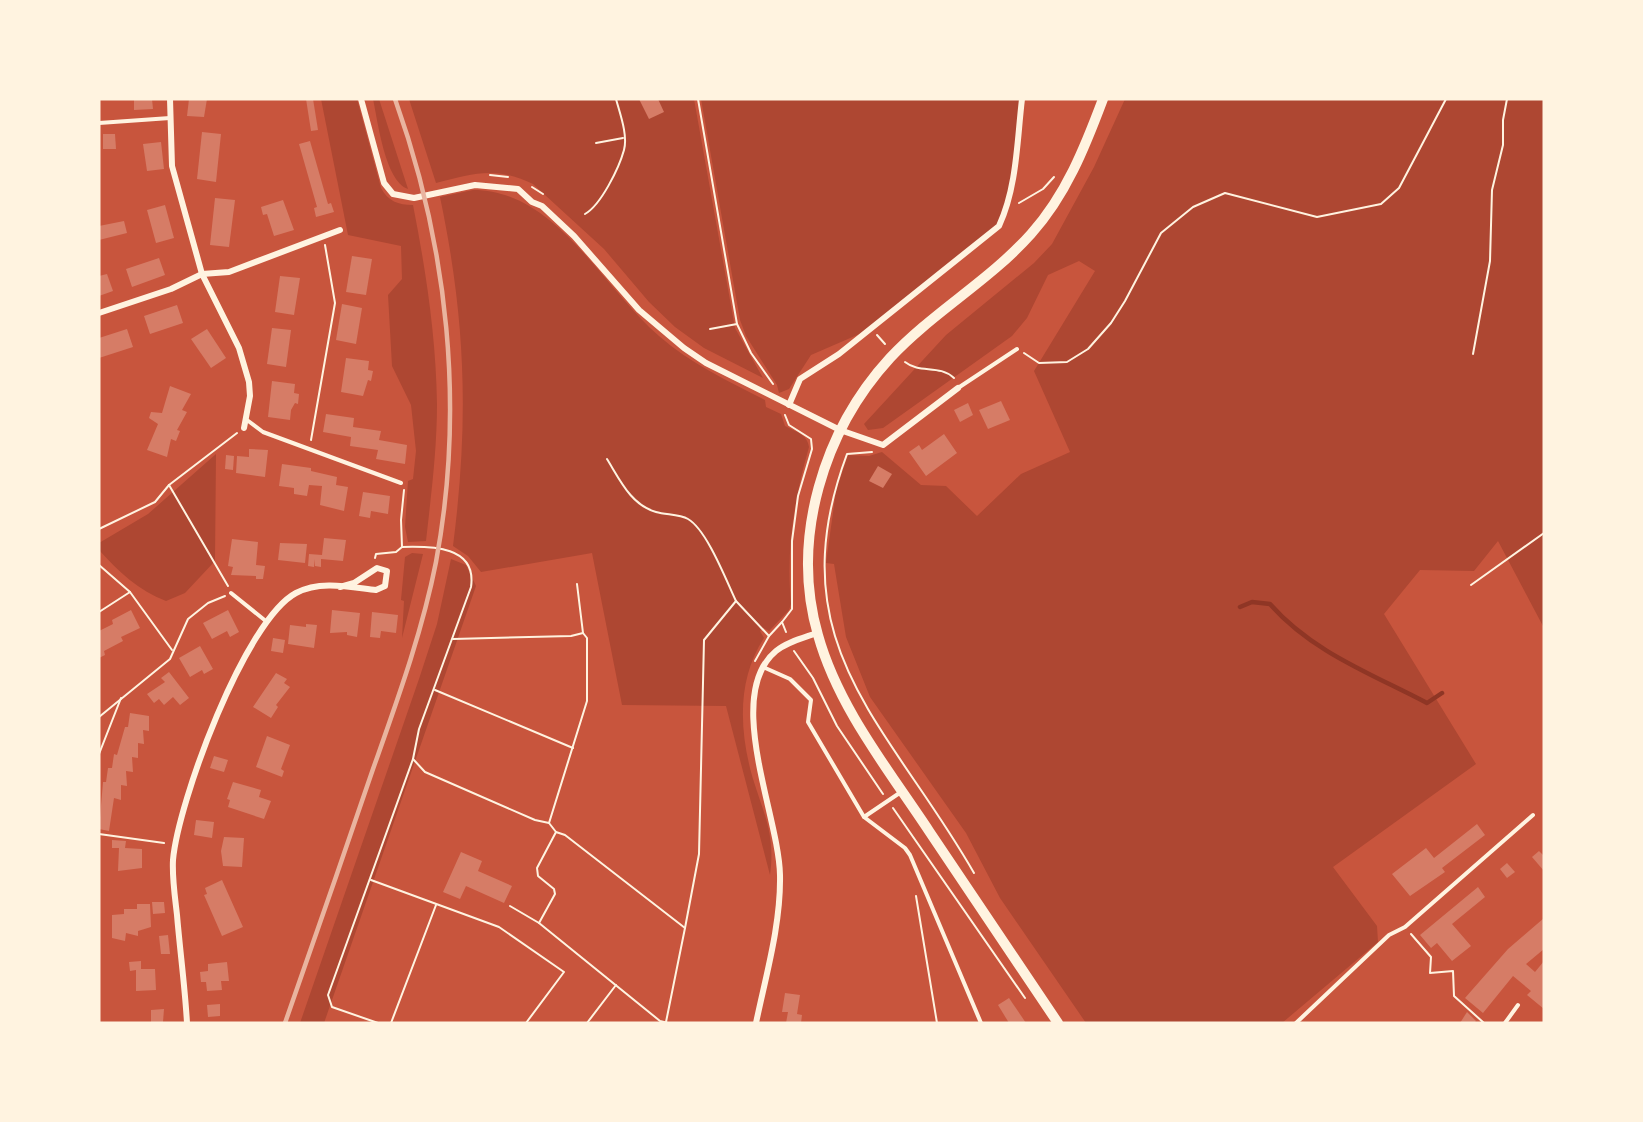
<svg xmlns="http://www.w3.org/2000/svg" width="1643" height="1122" viewBox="0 0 1643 1122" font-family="'Zilla Slab',serif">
<rect width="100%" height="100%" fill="#c8553d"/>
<g fill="#ae4732">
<path d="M321,99H357L381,188C388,201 398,205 413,205C426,271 436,337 437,404C437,450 431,496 426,541L408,542L405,527L408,481L413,479L416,451L411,405L392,366L388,295L402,279L401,246L348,235Z"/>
<path d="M373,99H379L408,189C385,181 378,122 373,99Z"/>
<path d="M409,99H694L735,328L763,378L704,348L675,327L649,302L604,249L533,184C496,166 474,173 436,183Z"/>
<polygon points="701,99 1022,99 1011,189 999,226 871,329 811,355 789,389 779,393 777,385 746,336 740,320"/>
<polygon points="1125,99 1544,99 1544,628 1498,541 1474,571 1420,570 1384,614 1476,764 1333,867 1377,926 1378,942 1282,1023 1086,1023 1000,898 966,833 870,697 846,637 834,564 826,563 836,491 848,455 869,456 882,452 921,485 946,486 977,516 1021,474 1070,452 1034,371 1095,271 1079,261 1048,275 1027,318 1012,336 883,428 868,430 864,424 946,335 1034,263 1052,244 1094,167"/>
<path d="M473,190C556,190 603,288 659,336C691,364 728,381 765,400L766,407L781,414L785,426C796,432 807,434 809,447C794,500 786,549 791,604L789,610L772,628L769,631L763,628L760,631L764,638C738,678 739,726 751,772C762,811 776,832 770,875L726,706L622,705L592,553L481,572L468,556L453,546C469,421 466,321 440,197Z"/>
<path d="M216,454L215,561L185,593L166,601C139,591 118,571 99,550V543L148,514Z"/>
<polygon points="412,553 423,554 402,638 404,601 401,600 405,557"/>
<polygon points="451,559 466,565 476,586 324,1023 300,1023 419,679 437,624"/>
</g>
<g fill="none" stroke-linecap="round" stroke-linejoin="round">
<path stroke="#8f3625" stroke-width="4.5" d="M1240,607L1252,602L1270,604C1312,652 1372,674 1427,703L1442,693"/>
</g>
<g fill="#d67c66">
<polygon points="134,99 152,99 153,109 134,110"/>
<polygon points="189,99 207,99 204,117 187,116"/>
<polygon points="306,99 313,99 318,130 311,131"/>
<polygon points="639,99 658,99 664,112 649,119"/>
<polygon points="202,132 221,134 216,182 197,179"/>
<polygon points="103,134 115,134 116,149 103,149"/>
<polygon points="310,141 328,204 331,203 334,212 316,217 314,208 317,207 299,144"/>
<polygon points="161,142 164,169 147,171 143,144"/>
<polygon points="215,198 235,200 229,247 210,245"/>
<polygon points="283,200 294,230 274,236 267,214 263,215 261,207"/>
<polygon points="165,205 174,238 156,243 147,210"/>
<polygon points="124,221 127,233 99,240 99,226"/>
<polygon points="352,256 372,259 366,295 346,292"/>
<polygon points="159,258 165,275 132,287 126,269"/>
<polygon points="107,274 113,291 99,296 99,276"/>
<polygon points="280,276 300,278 294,315 275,312"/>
<polygon points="342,304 362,308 356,344 336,340"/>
<polygon points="177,305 183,323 150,334 144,316"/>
<polygon points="272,328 291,330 286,367 267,364"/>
<polygon points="127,329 133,347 99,358 99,338"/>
<polygon points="207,329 226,358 211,368 191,339"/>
<polygon points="346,358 369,361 368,370 373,371 371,381 368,380 363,396 341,392"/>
<polygon points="272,381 295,384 294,393 299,394 298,404 295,403 291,410 290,420 268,417"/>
<polygon points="170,386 191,394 182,410 187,412 177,430 180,431 176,441 171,439 167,457 147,450 158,424 149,418 151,412 162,413"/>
<polygon points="1001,401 1010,420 988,429 979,410"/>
<polygon points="968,403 973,415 960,422 954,410"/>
<polygon points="326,414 354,418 353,427 381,431 379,440 407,445 405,464 376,459 378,450 350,446 351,437 323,432"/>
<polygon points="944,434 957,453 926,476 909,452 919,445 922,450"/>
<polygon points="249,449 268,450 265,477 236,473 237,456 249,457"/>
<polygon points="226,455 234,456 233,470 225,469"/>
<polygon points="282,464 311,468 311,471 337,477 336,485 348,487 344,511 320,505 322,486 309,485 307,496 294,494 294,488 279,486"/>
<polygon points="878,466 892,474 883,488 869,481"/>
<polygon points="363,492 390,496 388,514 371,511 370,518 359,516"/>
<polygon points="324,538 346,540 343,561 321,559 321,567 315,566 315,559 314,567 308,566 309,554 322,555"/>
<polygon points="232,539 258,542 256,565 265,566 263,579 256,579 256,576 231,575 233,567 228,566"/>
<polygon points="280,543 307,544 305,563 278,560"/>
<polygon points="131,610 140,628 121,637 123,641 104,651 105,655 99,658 99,631 113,624 112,620"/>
<polygon points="228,610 239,632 230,637 227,631 212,639 203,623"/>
<polygon points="332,610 360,613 357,637 347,635 347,632 330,633"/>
<polygon points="372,612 398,615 396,633 381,631 380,638 370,637"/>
<polygon points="306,624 317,625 314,648 288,644 290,625 306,627"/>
<polygon points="273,638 285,640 283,653 271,651"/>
<polygon points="200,646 213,669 204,674 202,670 190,677 179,658"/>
<polygon points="169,672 189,698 180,705 173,697 164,705 159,699 154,703 147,694 165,682 161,678"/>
<polygon points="276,673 287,679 284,683 290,687 276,705 278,707 271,718 253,707"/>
<polygon points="130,713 149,716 149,731 143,730 144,744 138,743 138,758 132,757 133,772 126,771 127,786 121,785 121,800 114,798 109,831 99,829 103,782 106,782 108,768 112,768 114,754 117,755 125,727 128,727"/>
<polygon points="267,736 290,745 281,769 284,771 282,777 256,767"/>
<polygon points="214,756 228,760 224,772 210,768"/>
<polygon points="233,782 261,790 259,797 271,801 264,819 228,807 230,800 227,799"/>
<polygon points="196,820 214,822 212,838 194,835"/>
<polygon points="1477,824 1485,835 1442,868 1445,872 1410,896 1392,874 1426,848 1434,858"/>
<polygon points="224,837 244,838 242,867 223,866 221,851"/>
<polygon points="112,840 126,841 125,848 142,849 142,868 118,871 119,848 112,848"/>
<polygon points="1539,851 1544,856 1544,871 1532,857"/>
<polygon points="461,852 482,861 478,871 512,886 504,903 466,886 460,899 443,892"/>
<polygon points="1507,863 1515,872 1507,878 1500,869"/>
<polygon points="222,880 243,927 222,936 204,895 207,894 205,888"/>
<polygon points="1478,887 1485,897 1452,924 1471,946 1452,961 1437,943 1431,948 1420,935"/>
<polygon points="152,902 164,902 165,913 153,914"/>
<polygon points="137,904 150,904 151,927 138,931 138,936 126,933 125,941 112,938 112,915 124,914 124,909 137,909"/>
<polygon points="1544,918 1544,949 1526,964 1535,972 1544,961 1544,1009 1527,995 1531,991 1513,976 1483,1013 1465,998 1508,949"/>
<polygon points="168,935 170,954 161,954 159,936"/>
<polygon points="141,961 141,969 155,969 156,990 136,991 136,970 130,971 129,962"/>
<polygon points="227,962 229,981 221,981 222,990 207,991 206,982 201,982 200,972 208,971 208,964"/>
<polygon points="785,993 800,995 797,1014 802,1015 801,1023 786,1023 788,1012 782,1012"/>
<polygon points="1009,998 1026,1023 1009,1023 998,1005"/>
<polygon points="220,1004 220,1016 208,1017 207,1005"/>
<polygon points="164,1009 163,1022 151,1023 151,1010"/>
<polygon points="1467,1012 1476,1021 1474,1023 1460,1023"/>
</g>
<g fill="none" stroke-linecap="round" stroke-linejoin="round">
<g stroke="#fff3e0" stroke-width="2">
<polyline points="698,99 737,324 751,353 773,384"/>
<polyline points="596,143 623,138"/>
<polyline points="490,175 508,177"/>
<polyline points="532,187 543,194"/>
<polyline points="1019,203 1043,189 1054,177"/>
<path d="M585,214C601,205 619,168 624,150C628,135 620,114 616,99"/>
<polyline points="710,329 737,324"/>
<polyline points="877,335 885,344"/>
<polyline points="1024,353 1039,363 1067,362 1088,349 1111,323 1125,301 1161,233 1193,207 1225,193 1317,217 1381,204 1399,188 1446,99"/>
<polyline points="1473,354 1490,261 1492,190 1503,145 1503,120 1507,99"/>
<path d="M905,362C920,374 939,364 954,378"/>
<polyline points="785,415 789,425 811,439 812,449 798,496 792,541 792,609 782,622 786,632"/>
<polyline points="311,440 335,303 325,245"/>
<path d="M872,452L847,454C776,645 889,724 974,873"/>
<path d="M607,459C620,480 631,505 656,512C666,515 679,514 688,519C707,530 726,580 736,601"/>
<polyline points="169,485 228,586"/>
<polyline points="99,529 155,502 169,485 237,433"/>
<polyline points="402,547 401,520 404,490"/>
<path d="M375,558L376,554L396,552L402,547C432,546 477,546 471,587L419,729L413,759L425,772L535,820L549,823"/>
<polyline points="99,565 130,592"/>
<polyline points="1471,585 1544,533"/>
<polyline points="99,612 130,592 172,650"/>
<polyline points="583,633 587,638 587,701 549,823 556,832 565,835 685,928 666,1022"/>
<polyline points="453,639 571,636 583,633 577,584"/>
<polyline points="794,651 813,678 837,726 883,794"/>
<polyline points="755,661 769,636 782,622"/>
<polyline points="435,690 573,748"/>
<polyline points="99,717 170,659 188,619 208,603 225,596"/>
<polyline points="99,754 121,698"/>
<polyline points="893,808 1025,998"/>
<polyline points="99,834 164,843"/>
<polyline points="371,880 499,927 564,972 526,1023"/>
<polyline points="916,896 937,1023"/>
<polyline points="510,906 539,923 660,1021 668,1023"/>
<polyline points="539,923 555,894 554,889 538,876 537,868 556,832"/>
<polyline points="685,928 699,854 704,640 736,601 769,636"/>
<polyline points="1411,934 1431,957 1430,973 1453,971 1454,996 1484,1023"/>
<polyline points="378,1023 332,1007 328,995 413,759"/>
<polyline points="391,1023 436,905"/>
<polyline points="587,1023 616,985"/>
</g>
<g stroke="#fff3e0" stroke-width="4">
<polyline points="99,123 170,118"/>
<polyline points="958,388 1017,349"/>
<polyline points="247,420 263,432 401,483"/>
<polyline points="231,593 267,622"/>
<polyline points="763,667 790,679 811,700 808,722 864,817 905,848 910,855 981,1023"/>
<polyline points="864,817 901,792"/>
<polyline points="1296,1023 1389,935 1405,927 1533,815"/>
<polyline points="1505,1023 1518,1005"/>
</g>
<g stroke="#fff3e0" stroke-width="6">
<polyline points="170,99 172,166 202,274 239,348 249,382 250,396 244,428"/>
<polyline points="361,99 384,183 393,194 414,198 475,185 518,189 532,202 542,206 574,236 639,310 684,348 706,363 840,430 883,445 958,388"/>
<polyline points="99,313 171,289 202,274 229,272 340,230"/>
<path d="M789,405L800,379L839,354L999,226C1017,187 1017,141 1022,99"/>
<path d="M187,1023C185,987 180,951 177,915C175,897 172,878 173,860C178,802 245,620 296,593C320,580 350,587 376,590L385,586L387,571L377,568L354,583L340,587"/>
<path d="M756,1023C766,975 781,924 780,875C779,816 723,695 776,651C787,642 803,638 817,633"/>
</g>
<path stroke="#fff3e0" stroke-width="10" d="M1058,1023C1015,959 972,895 929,831C888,769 838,707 818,635C790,538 824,430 890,358C933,312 989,281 1031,234C1066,195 1085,147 1103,99"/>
<path stroke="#e9b49f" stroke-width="4.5" d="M285,1023C315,938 344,854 373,769C397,701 422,633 436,562C465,407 448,247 395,99"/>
</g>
<rect width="1643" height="1122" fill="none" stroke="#fff3e0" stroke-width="201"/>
</svg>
